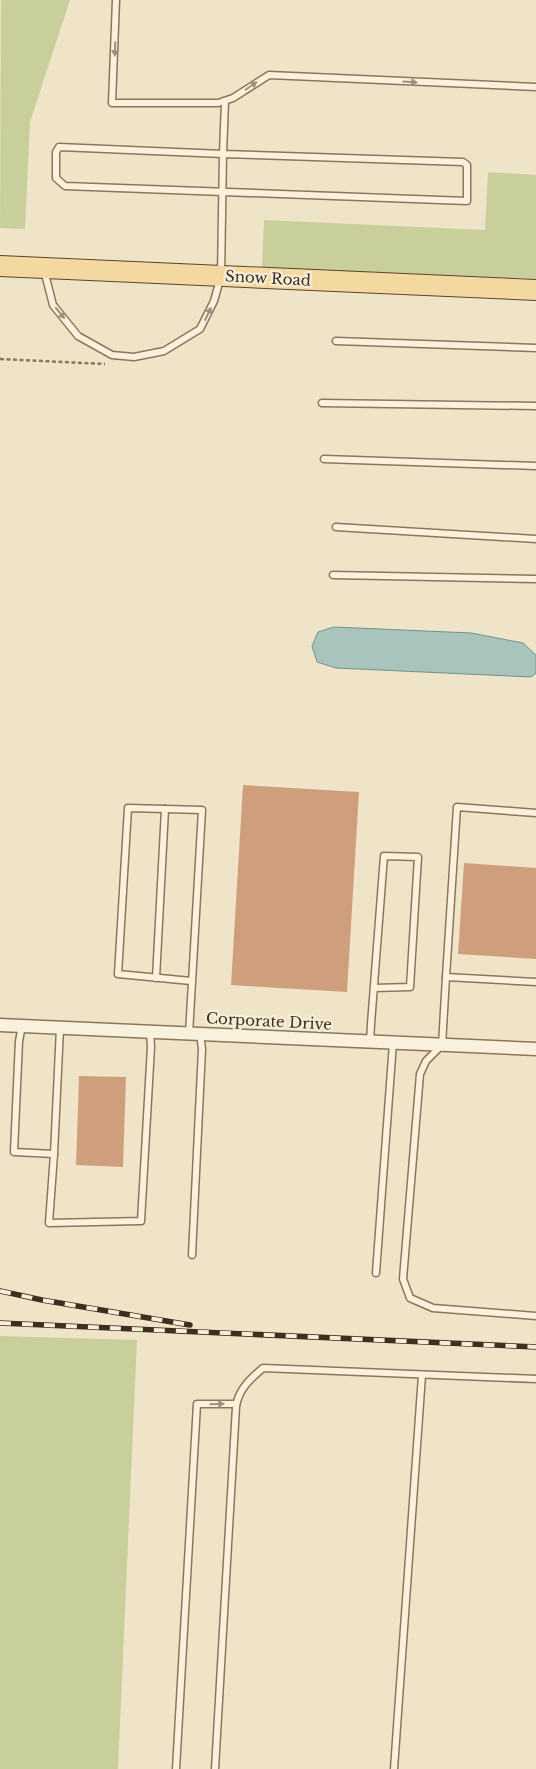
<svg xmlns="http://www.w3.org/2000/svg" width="536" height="1769" viewBox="0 0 536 1769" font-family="'Libre Baskerville',serif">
<rect width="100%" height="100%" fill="#f0e4c8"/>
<g fill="#c9cf9b">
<polygon points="1,0 70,0 30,122 25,229 0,228"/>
<polygon points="488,172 536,175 536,279 262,268 264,220 485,230"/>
<polygon points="0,1336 137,1340 118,1769 0,1769"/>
</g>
<polygon fill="#a9c4bc" stroke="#6f938a" points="334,627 471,633 523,643 536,655 536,673 531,677 336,668 317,662 312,646 318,632"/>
<g fill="#cf9f7d">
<polygon points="243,785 359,792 347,992 231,985"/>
<polygon points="464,863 536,868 536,959 458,954"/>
<polygon points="79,1076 126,1077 123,1167 76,1165"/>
</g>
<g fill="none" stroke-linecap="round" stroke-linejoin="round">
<g stroke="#8d765c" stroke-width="9">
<g id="lane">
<polyline points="116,0 112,103 218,103 233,98 269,75 536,87"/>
<polyline points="44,270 53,305 78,336 112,355 134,357 164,351 200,329 214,301 221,276 223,154 463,162 467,165 467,201 65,186 56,178 56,152 59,147 223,154 225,101"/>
<polyline points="336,341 536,348"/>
<polyline points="322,403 536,406"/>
<polyline points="324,459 536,466"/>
<polyline points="336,527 536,539"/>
<polyline points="333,575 536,579"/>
<polyline points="446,977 457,807 536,813"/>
<polyline points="156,978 165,809"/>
<polyline points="536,982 446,977 442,1045 426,1061 420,1074 403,1279 410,1298 433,1308 536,1316"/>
<polyline points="22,1026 19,1041 14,1152 54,1154 60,1028"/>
<polyline points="189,1034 202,810 128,808 118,974 191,981"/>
<polyline points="370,1042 371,1024 384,856 418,857 410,987 374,988"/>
<polyline points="54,1154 49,1223 141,1221 151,1047 150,1031"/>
<polyline points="192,1255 202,1049 200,1034"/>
<polyline points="376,1273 393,1043"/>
<polyline points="176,1769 197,1404 236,1404"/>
<path d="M215,1769L236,1407C238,1390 250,1379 263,1368L536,1379"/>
<polyline points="394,1769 422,1375"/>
</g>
</g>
<g stroke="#8d765c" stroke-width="15">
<polyline id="street" points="0,1025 536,1049"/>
</g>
<g stroke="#5b4430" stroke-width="22">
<polyline id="primary" points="0,266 536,290"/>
</g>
<polyline stroke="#8d765c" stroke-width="2.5" stroke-dasharray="4 2.5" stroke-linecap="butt" points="0,359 105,364"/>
<use href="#lane" stroke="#faf1dc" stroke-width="6"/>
<use href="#street" stroke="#faf1dc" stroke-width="12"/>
<use href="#primary" stroke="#f3d9a0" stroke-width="20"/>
<g stroke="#3d2e20" stroke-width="5.5">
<g id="rail">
<polyline points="0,1291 42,1300 190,1325"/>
<polyline points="0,1323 536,1347"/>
</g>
</g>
<use href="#rail" stroke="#f7eed8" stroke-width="4" stroke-dasharray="11" stroke-linecap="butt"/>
</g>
<defs><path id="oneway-solid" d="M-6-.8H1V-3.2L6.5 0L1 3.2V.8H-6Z" transform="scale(1.25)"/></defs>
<g fill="#9c907e">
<use href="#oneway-solid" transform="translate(115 49) rotate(92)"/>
<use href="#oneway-solid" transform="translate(410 82) rotate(3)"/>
<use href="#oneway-solid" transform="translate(251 86) rotate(-35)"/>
<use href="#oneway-solid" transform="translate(60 313) rotate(51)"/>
<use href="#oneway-solid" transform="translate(208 314) rotate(-64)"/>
<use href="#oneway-solid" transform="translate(217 1404) rotate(-1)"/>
</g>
<g text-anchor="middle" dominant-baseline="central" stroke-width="4.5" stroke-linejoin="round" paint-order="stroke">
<g font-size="15" fill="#3d2e20" stroke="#f7eed8">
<text transform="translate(268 278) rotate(3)">Snow Road</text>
<text transform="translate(269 1021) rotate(3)">Corporate Drive</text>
</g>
</g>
</svg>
